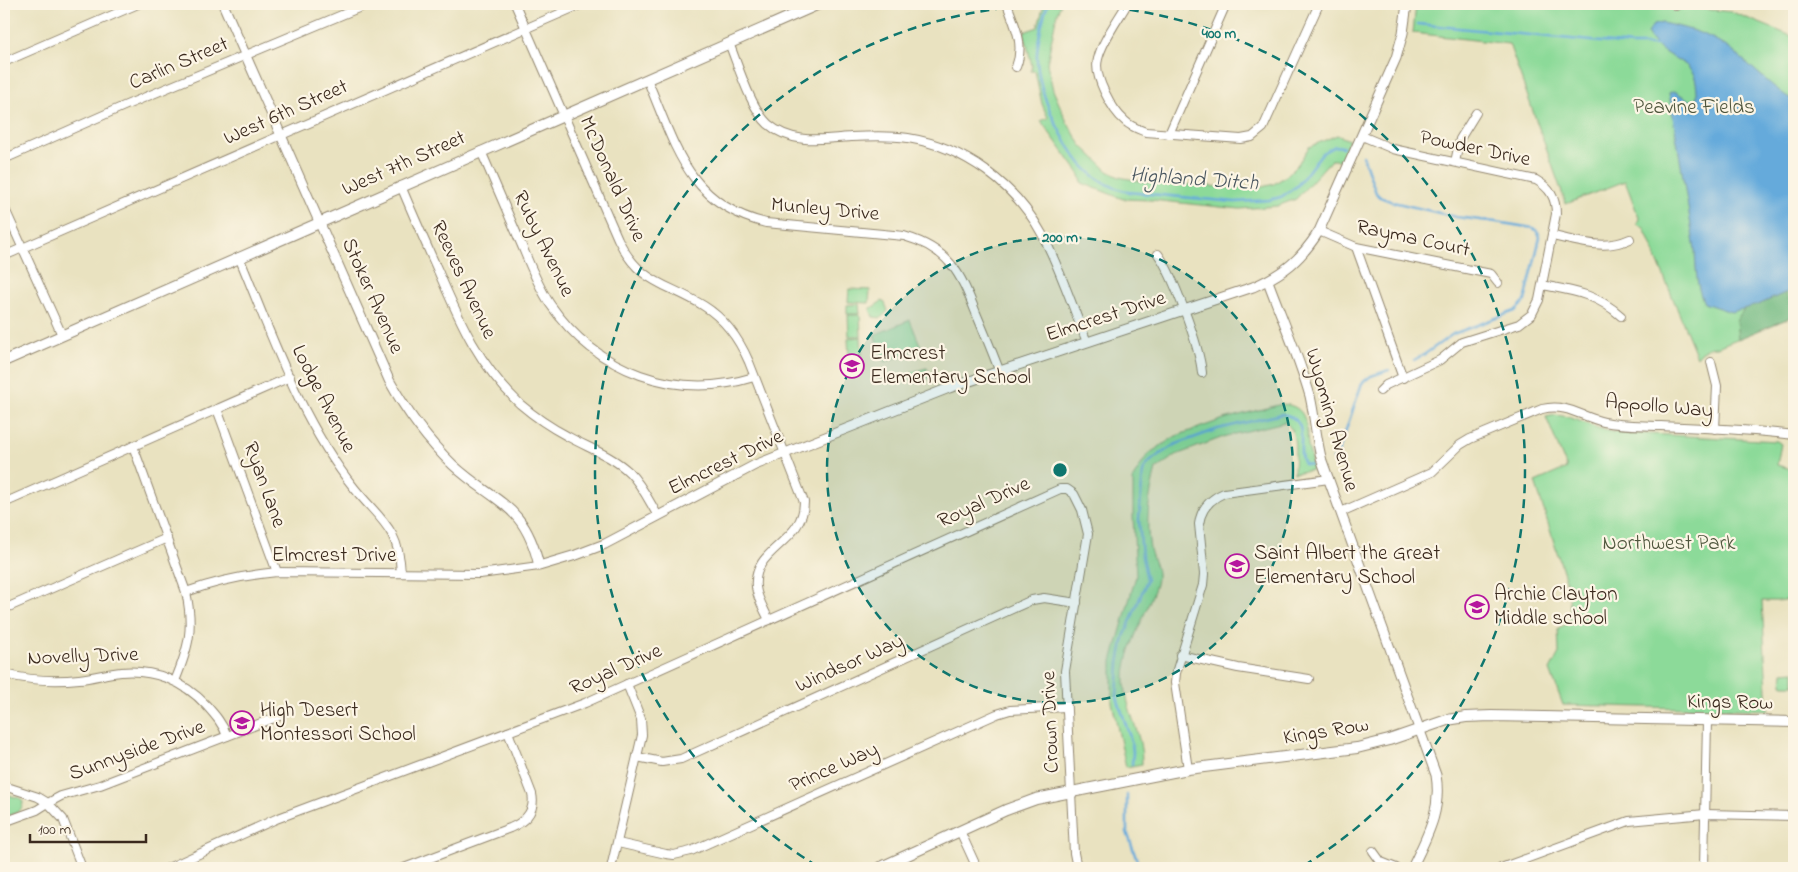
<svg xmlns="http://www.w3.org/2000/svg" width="1798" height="872" viewBox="0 0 1798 872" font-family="'Indie Flower',sans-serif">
<rect width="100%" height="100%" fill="#fcf5e5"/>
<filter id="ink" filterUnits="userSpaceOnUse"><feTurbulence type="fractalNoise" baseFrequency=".02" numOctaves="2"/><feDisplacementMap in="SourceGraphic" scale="10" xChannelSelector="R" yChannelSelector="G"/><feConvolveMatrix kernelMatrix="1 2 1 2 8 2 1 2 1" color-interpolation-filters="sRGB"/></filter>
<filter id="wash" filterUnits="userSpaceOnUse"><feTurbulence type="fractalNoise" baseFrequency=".0096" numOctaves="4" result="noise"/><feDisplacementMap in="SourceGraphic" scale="20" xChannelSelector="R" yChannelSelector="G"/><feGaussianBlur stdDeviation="1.12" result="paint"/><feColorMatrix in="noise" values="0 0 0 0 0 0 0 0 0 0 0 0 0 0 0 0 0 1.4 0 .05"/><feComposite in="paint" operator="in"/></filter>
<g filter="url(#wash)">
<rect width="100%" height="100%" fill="#e9e2c0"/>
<g fill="#8cda99" stroke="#64825c">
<polygon points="1044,4 1061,4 1057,13 1047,63 1053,90 1067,122 1081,145 1108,171 1119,177 1145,182 1240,188 1262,187 1274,184 1286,176 1298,164 1309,147 1337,135 1349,140 1341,160 1331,160 1296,199 1277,206 1240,209 1151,200 1123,199 1082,183 1080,175 1041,121 1048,118 1042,104 1035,71 1031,71 1032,66 1024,32 1038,27"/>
<path d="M1416,4H1655L1732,12L1794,37V316L1717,347C1707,347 1703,350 1697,357L1644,228L1637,224L1639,218L1625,181L1566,204L1509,44L1413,33Z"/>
<polygon points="849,289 870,290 869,303 848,302"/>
<polygon points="882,301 885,303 888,311 881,318 873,317 870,309"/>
<polygon points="859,304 860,314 847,314 847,305"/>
<polygon points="848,315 860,315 861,336 849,336"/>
<polygon points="910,320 921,347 885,362 874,335"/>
<polygon points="861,337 862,358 849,358 848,338"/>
<polygon points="927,368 930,377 915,383 912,382 910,375 912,372"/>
<path d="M1282,404C1309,406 1306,426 1308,446C1310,454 1312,462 1312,470L1294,473C1294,457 1299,433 1285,422L1226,436L1176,455L1156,469C1149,495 1145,522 1150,548C1151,557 1157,565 1157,574C1158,583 1152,595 1149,603C1139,628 1124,655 1125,683C1126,713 1143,733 1142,764L1126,767L1112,702V661L1136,576L1133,516V478L1148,454L1176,436L1224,419Z"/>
<path d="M1555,415C1575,416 1593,429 1614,432L1777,441L1781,444L1777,465L1794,470V598L1779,601H1762L1768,710L1563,705L1550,670L1559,653L1558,628L1570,623L1569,590L1535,482L1567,468L1546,417Z"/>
<polygon points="1794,671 1794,685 1784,685 1782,684 1783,672"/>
<path d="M4,794L20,798L23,802C23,813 12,814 4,817Z"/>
</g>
<polygon fill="#71ba81" stroke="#567250" points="1783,290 1794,308 1794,316 1738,339 1736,321 1745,307"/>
<path fill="#65aadb" stroke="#506a7c" d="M1662,23C1682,27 1703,32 1721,43C1747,60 1768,85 1794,101V289L1758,305L1731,312L1704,303C1696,287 1696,268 1695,250L1669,93L1674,91L1691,101L1697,98C1697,89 1697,75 1689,68C1686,64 1680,62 1676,59C1664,53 1653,45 1647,33L1653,25Z"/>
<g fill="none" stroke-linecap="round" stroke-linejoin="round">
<g stroke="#65aadb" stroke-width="2.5">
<path d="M1048,4C1043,16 1036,47 1037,60C1039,87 1048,110 1061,133C1077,163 1093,183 1128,192L1235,202L1269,200L1281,197L1297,186L1322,153L1335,146L1343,147"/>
<polyline points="1418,24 1632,45 1657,45"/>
<polyline points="1363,156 1376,193 1380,197 1393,202 1456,217 1496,222 1533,228 1538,232 1540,237 1525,301 1515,311 1453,334 1425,354 1414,360"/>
<polyline points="1333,459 1337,456 1362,383 1371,376 1389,370"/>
<path d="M1132,764L1133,752L1132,744L1117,697L1119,663L1124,637L1147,580L1142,557L1139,519L1143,472L1146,466L1153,459L1174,445L1218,429L1282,414C1314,419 1294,450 1304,464L1312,465"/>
<polyline points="1127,795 1127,832 1140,868"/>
</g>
</g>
</g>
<g filter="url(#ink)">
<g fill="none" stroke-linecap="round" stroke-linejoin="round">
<g stroke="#92866f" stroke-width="10">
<g id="minor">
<path d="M515,4L618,239C639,284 667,283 704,306C725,319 739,339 749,362L804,502C804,543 752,548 756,587C757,598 764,609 769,620"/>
<path d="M1007,4C1015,26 1025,44 1016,67"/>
<path d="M1127,4C1118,20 1102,41 1098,59C1093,76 1112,110 1125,121C1131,127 1138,129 1146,132L1241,139L1252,137L1263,128L1319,4"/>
<polyline points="1676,6 1676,4"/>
<path d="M729,43C738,65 751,109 768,124C792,145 823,139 851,137C870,136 889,135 908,138C964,147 1015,184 1042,234C1060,268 1072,306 1087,342"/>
<polyline points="4,62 138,4"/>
<path d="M647,79C675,144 687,204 766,223L904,236C949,249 960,272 976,313C984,332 992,351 999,370"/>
<polyline points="1169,134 1226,4"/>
<path d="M1362,136L1393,149L1536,180C1550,188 1556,198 1556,214L1539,300L1532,314L1519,324L1462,342L1440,360L1386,385L1380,391"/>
<path d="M481,151C495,183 508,214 522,246C530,265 538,286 550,304C597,372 676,401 754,377"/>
<polyline points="4,159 124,106 368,4"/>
<polyline points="1455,162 1460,139 1476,113"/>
<path d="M401,186C413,215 426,244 439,273C461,324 479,365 520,404C534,416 550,427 567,436C588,448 611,455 629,472C642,485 649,501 658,516"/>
<polyline points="4,207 62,335"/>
<polyline points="1319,231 1356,247 1491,274 1498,283"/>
<path d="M1552,236C1579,241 1604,251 1630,239"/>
<polyline points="1356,247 1403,378"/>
<path d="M1158,254C1173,274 1200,348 1202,373"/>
<polyline points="4,256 582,4"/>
<path d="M239,257C272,336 301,422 355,489C381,521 399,528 401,573"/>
<path d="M1542,285C1574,291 1597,294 1621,316"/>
<polyline points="1711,362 1717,386 1715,429"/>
<polyline points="217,409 277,572"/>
<path d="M133,446L186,592C194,628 189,647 175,681"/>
<polyline points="4,503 290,377"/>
<path d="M1341,512L1432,472L1460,445L1470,439L1542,409C1568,403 1581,417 1604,422C1623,426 1642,425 1661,426C1706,428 1750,429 1794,435"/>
<path d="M186,592C216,581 246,575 277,572L480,574L539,566"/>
<polyline points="4,609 167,538"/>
<polyline points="1180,655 1238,668 1309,679"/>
<path d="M4,674C29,680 54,682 79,679C93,678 107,673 121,672C153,669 184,681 206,705C215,715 223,724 227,736"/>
<polyline points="637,757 662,762 681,759 1032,600 1044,598 1077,603"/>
<path d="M1188,769L1175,683L1176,673L1203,585L1204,574L1199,524C1201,508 1210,499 1224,493L1329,479"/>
<polyline points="4,786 38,797 48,803 61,796 100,785 282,715"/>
<polyline points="4,822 37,810 48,803 63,819 82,868"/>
<polyline points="960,831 977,868"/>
<polyline points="618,843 666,854 674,855 691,851 997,714 1010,710 1066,707"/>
<polyline points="1373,851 1381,862 1396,868"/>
<polyline points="168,868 276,819 585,703 1060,489 1067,489 1074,494 1082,510 1088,534 1065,671 1074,853 1077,868"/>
<path d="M404,868L510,828C524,822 536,812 532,794L508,732"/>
<polyline points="611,868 642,735 641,719 627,684"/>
<polyline points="1501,868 1629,821 1705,814 1794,816"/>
<polyline points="1704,868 1707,721"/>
</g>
</g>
<g stroke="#92866f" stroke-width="11">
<g id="tertiary">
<path d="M223,4L389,380C406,411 427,440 453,465C494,503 525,503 539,566L576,555L605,544L755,465L949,388L1253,287C1283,274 1301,260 1319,231L1396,58L1403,33L1407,4"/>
<path d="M1268,281C1282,319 1299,357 1310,396C1315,418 1316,439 1322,461L1436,775C1442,811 1427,836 1412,868"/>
</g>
</g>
<g stroke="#92866f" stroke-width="12">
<g id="secondary">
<polyline points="4,361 819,4"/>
<polyline points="879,868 1006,810 1036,799 1188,769 1357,748 1389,740 1447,720 1466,717 1491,716 1794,722"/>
</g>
</g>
<use href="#minor" stroke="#fff" stroke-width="8"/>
<use href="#tertiary" stroke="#fff" stroke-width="9"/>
<use href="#secondary" stroke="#fff" stroke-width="10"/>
</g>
</g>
<circle cx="1060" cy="470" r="233" fill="#0f766e" fill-opacity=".12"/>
<g fill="none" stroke="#0f766e" stroke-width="2.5" stroke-dasharray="9 6">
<circle cx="1060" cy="470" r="233"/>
<path d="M817 866A465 465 0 1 1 1303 866"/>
</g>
<defs>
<g id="school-ring" transform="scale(1.25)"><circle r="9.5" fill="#fcf5e5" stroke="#b5179e" stroke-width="1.5"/><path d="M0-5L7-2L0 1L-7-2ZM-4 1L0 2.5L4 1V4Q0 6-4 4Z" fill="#b5179e"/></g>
</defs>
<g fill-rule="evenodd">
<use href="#school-ring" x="852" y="366"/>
<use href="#school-ring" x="1237" y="566"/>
<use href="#school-ring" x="1477" y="607"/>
<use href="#school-ring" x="242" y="723"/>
</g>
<g text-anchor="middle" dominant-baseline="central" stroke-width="4.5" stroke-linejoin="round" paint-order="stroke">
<g font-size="21" fill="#3b2a1e" stroke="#fcf5e5">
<text transform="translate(179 64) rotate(-23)">Carlin Street</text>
<text transform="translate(286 113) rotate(-24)">West 6th Street</text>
<text transform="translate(1475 149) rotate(12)">Powder Drive</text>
<text transform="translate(404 164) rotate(-24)">West 7th Street</text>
<text transform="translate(612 179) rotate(66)">McDonald Drive</text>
<text transform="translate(825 210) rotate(5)">Munley Drive</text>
<text transform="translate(1413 239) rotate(12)">Rayma Court</text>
<text transform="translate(543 244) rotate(64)">Ruby Avenue</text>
<text transform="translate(463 280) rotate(65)">Reeves Avenue</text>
<text transform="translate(372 296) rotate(66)">Stoker Avenue</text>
<text transform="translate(1106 317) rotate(-18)">Elmcrest Drive</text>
<text transform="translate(323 399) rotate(63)">Lodge Avenue</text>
<text transform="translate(1659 407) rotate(5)">Appollo Way</text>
<text transform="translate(1331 420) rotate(74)">Wyoming Avenue</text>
<text transform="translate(726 463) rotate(-26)">Elmcrest Drive</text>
<text transform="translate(264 485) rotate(70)">Ryan Lane</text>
<text transform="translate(984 503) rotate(-24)">Royal Drive</text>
<text x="334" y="556">Elmcrest Drive</text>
<text transform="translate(83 657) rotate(-2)">Novelly Drive</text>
<text transform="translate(850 664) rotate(-24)">Windsor Way</text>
<text transform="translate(616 670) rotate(-24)">Royal Drive</text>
<text transform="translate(1730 703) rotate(1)">Kings Row</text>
<text transform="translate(1051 722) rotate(-92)">Crown Drive</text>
<text transform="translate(1326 732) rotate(-9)">Kings Row</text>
<text transform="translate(137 751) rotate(-20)">Sunnyside Drive</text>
<text transform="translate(834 768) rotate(-24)">Prince Way</text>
</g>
<g font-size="21" fill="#4f563d" stroke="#fcf5e5">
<text x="1694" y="108">Peavine Fields</text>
<text x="1669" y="544">Northwest Park</text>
</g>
<g font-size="21" fill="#3b2a1e" stroke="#fcf5e5" text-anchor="start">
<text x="870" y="354">Elmcrest<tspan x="870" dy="24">Elementary School</tspan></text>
<text x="1254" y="554">Saint Albert the Great<tspan x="1254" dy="24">Elementary School</tspan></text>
<text x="1494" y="595">Archie Clayton<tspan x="1494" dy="24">Middle school</tspan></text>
<text x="260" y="711">High Desert<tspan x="260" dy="24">Montessori School</tspan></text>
</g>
<g font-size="22" font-style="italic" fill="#4a5760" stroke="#fcf5e5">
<text transform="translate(1194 180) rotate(4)">Highland Ditch</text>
</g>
</g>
<circle cx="1060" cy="470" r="8" fill="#0f766e" stroke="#fcf5e5" stroke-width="2.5"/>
<g font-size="15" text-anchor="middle" font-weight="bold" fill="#0f766e" stroke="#fcf5e5" stroke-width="4.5" stroke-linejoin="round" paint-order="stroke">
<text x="1219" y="38">400 m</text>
<text x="1060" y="242">200 m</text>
</g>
<rect width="1798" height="872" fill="none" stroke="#fcf5e5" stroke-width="20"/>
<path d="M30 834v8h116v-8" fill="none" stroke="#3b2a1e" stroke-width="2.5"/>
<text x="38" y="834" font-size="15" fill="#3b2a1e" stroke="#fcf5e5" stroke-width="4" paint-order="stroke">100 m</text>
</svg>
